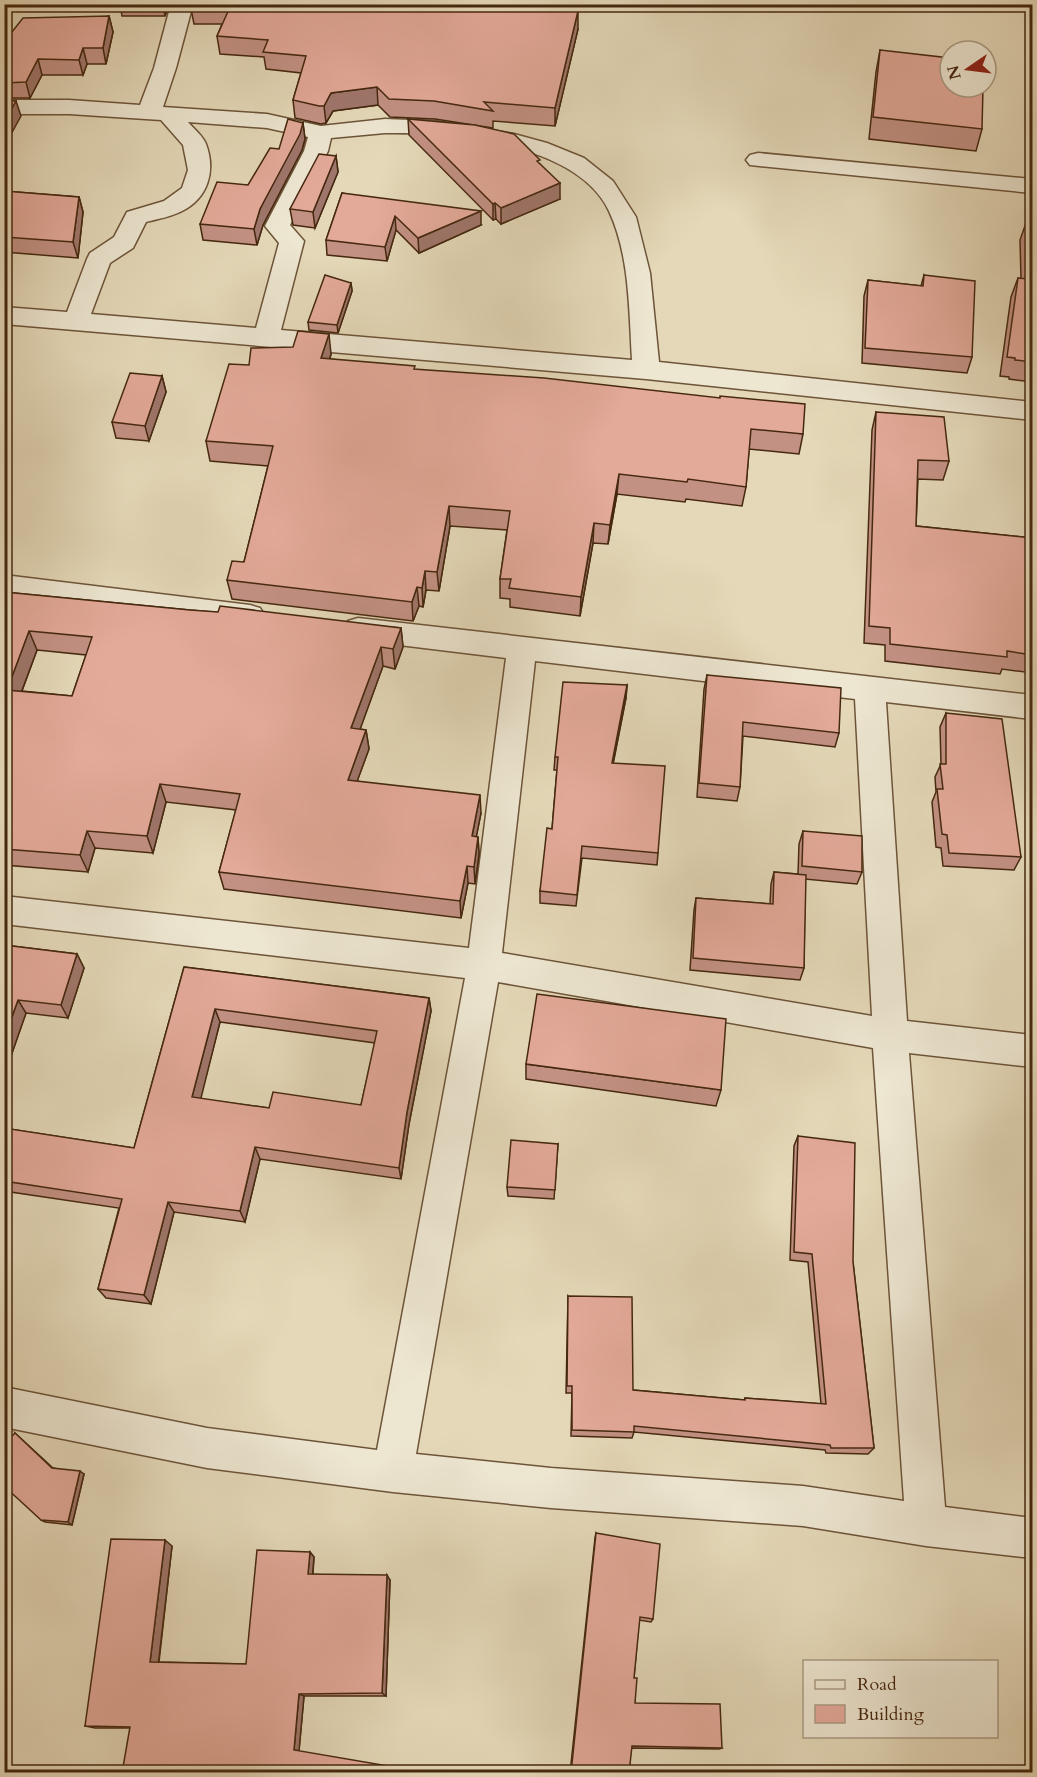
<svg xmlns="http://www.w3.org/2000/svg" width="1037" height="1777" viewBox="0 0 1037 1777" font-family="Cardo,serif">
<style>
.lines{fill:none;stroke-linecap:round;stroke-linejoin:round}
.minor-casing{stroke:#6d5439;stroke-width:3}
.minor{fill:#ede6d1;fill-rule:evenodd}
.wall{fill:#c39184;stroke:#45280f;stroke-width:1.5;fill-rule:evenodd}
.shaded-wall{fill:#9f766b;stroke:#45280f;stroke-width:1.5}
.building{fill:#e3a999;stroke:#45280f;stroke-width:1.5;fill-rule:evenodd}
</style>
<rect width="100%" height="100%" fill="#e4d8b8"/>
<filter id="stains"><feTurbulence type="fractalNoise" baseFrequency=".00333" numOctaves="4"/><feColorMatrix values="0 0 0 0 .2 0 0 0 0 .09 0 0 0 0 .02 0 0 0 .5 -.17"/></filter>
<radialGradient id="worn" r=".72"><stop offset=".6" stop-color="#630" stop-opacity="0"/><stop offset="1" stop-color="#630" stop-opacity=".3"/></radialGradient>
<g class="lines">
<g class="minor-casing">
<g id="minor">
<path d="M171,4H193L176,68L163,107L267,114L321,126L385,119L435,121L514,134L547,143L584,158L613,181L636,217L650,273L659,362L1032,402V420L646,379L4,324V307L67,312L87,259L90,253L114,237L127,212L164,201L182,188L188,170L183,145L161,120L69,114H4V100H69L140,105L154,68ZM188,122L267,128L308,137L304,151L265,226L279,243L256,328L91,314L110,263L133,248L146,222C157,219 171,217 182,211C208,198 216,171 206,144C203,136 194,129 188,122ZM385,133C450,132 577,143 609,211C630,256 629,311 632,360L281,330L304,241L290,225L328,151L331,138Z"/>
<path d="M758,153L1032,179V193L750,165L746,160L750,155Z"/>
<path d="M4,575L250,605L260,608L265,616L260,624L250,627L4,597Z"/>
<path d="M358,618L1032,695V719L886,702L907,1021L1032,1035V1067L909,1053L945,1507L1032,1518V1558L926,1546L803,1526L551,1508L393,1492L207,1468L4,1427V1387L207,1428L377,1450L465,978L4,924V896L469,948L506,658L358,640L348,637L343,629L348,621ZM535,661L855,699L872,1016L502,953ZM498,982L873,1048L904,1501L803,1486L551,1468L416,1454Z"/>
</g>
</g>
<use href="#minor" class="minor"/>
</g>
<g class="wall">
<path d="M120,4H169L165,16H122Z"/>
<path d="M190,4H508L578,29L555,126L493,121V128L435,119L390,117L378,105L333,111L326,123L321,124L295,118L293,100L301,73L266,69L264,57L220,54L217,36L222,24H194Z"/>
<path d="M109,16L113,32L106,64H87L83,75H42L30,98H4V42Z"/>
<path d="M880,50L982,129L976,151L869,139L876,72Z"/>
<path d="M408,119L540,164L560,199L501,224L496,219L493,220L409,135Z"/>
<path d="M303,123L305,139L302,150L263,225L257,245L203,240L200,224L248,185Z"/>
<path d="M336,156L338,172L315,228L293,225L290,209Z"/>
<path d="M4,191L79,197L83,212L78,258L4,252Z"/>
<path d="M342,193L481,225L419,253L396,230L387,261L327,255L326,240Z"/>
<path d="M1027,220L1032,221V382L1009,379V377L1000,376L1011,297L1018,278L1021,279L1020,240Z"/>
<path d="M924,275L972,357L967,373L862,363L864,296L868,280L921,286Z"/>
<path d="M351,283L352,291L338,333L309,330L308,322Z"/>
<path d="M331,354L330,359L415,370L803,434L799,454L749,449L746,487L742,506L686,499L685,502L617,494L608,544L593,543L580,616L510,607V599L500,598V579L507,530L450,526L439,591L426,590L423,607L419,606L413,621L232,599L227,580L244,562L268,466L210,461L206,441L249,365Z"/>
<path d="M162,376L166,392L149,441L116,438L112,422Z"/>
<path d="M876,412L949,461L943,480L918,479L916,526L1032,538V673L1002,669L1000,674L885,661V645L864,643L872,430Z"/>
<path d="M4,592L190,610L401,628L403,647L395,669L383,666L360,729L366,730L369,749L357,781L481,813L476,837H478L479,854L475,884L468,883L461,918L224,889L219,872L236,810L166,802L153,853L95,848L88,872L4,865ZM37,650L86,655L72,696L22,691Z"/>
<path d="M707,675L839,733L835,747L743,736L740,787L737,801L697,797L704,689Z"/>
<path d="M627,685L626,698L613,763L658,853L657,865L582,858L576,906L540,903V891L552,829L557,770H554L555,757Z"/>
<path d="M946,713L1021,857L1014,870L943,866L941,848L936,847L932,802L936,792L935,777L941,764L940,727Z"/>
<path d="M803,831L862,872L857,884L805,879L804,968L800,980L690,970L694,910L696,898L770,904L771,884L774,872L798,874L799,844Z"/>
<path d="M4,945L77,954L84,968L68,1018L26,1013L4,1076Z"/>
<path d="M184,967L429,998L431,1011L409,1124L401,1179L260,1159L245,1222L174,1212L151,1304L106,1298L98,1289L119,1208L4,1191V1128L134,1148ZM220,1022L375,1043L361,1105L269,1108L200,1099Z"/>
<path d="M526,1064L721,1090L716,1106L526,1079Z"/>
<path d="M798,1136L853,1262L874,1448L868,1454L826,1453L825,1450L634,1432L632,1438L571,1436L572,1393H566L568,1296L633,1390L744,1400L745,1398L821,1404L808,1262L790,1260L794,1146Z"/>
<path d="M558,1144L554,1199L508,1196L507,1187Z"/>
<path d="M15,1433L53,1468L84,1474L72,1525L45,1522L41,1520Z"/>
<path d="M596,1533L653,1619L651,1622L639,1620L634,1678L635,1703L722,1748L719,1749L631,1748L629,1773H570L595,1538Z"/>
<path d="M172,1546L159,1662L246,1664L310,1552L314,1557L313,1574L390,1580L386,1696H304L299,1750L129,1728H95L85,1726Z"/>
</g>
<g class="shaded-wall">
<path d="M163,4H169L165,16Z"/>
<path d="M578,11V29L555,126V108Z"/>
<path d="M109,16L113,32L106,64L103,48Z"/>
<path d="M83,48L87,64L83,75L79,60Z"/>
<path d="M38,59L42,75L30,98L26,82Z"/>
<path d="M377,87L378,105L333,111L326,123L324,106L331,93Z"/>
<path d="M16,101L21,116L4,147V122Z"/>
<path d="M303,123L305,139L302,150L263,225L257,245L254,229L260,209Z"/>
<path d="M336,156L338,172L315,228L313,212Z"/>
<path d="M560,183V199L501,224V208Z"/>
<path d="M79,197L83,212L78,258L73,242Z"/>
<path d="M495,203L496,219L493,220V204Z"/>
<path d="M481,211V225L419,253L418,238Z"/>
<path d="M395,216L396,230L387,261L385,247Z"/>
<path d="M351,283L352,291L338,333L337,325Z"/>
<path d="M329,334L331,354L323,379L321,358Z"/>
<path d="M162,376L166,392L149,441L145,426Z"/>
<path d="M619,474L617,494L608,544L610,525Z"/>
<path d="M449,506L450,526L439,591L437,572Z"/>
<path d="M594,523L593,543L580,616L581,597Z"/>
<path d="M425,571L426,590L423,607L422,588Z"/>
<path d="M417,587L419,606L413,621L412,602Z"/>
<path d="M401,628L403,647L395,669L393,649Z"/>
<path d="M29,631L37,650L15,709L7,690Z"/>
<path d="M381,647L383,666L354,746L351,728Z"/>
<path d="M627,685L626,698L611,775L612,763Z"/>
<path d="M366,730L369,749L351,798L348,780Z"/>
<path d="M160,784L166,802L153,853L147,836Z"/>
<path d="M480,795L481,813L473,854L472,836Z"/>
<path d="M87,831L95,848L88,872L80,855Z"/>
<path d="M478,837L479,854L475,884L474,867Z"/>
<path d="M467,866L468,883L461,918L460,901Z"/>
<path d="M77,954L84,968L68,1018L61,1005Z"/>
<path d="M429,998L431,1011L409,1124L401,1179L399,1168L407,1112Z"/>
<path d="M18,1000L26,1013L4,1076V1039Z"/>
<path d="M215,1009L220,1022L198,1110L192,1097Z"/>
<path d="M255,1147L260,1159L245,1222L240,1211Z"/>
<path d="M168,1202L174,1212L151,1304L144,1295Z"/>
<path d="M80,1471L84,1474L72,1525L68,1522Z"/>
<path d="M165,1540L172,1546L158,1666L150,1662Z"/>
<path d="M310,1552L314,1557L312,1580L308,1574Z"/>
<path d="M387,1575L390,1580L386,1696L382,1693Z"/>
<path d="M299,1694L304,1696L299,1751L294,1750Z"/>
</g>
<g class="building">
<path d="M191,4H508L578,11L555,108L484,102L493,111L434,101L389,99L377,87L331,93L324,106H319L293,100L306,56L263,52L268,40L217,36L230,7L190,6Z"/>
<path d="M109,16L103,48H83L79,60L38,59L26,82L4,83V42L23,18Z"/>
<path d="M880,50L950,58V87H983L982,129L873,117Z"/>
<path d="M4,100L16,101L4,122Z"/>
<path d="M288,119L303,123L300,134L260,209L254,229L200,224L217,182L248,185L270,148L279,149Z"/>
<path d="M408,119L475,125L514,134L540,160L537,161L560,183L501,208L495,203L493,204Z"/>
<path d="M319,154L336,156L313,212L290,209Z"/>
<path d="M4,191L79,197L73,242L4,237Z"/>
<path d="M342,193L481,211L418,238L395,216L385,247L326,240Z"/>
<path d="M1027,220L1032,221V362L1015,360V358L1007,357L1018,278L1027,279Z"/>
<path d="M325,275L351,283L337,325L308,322Z"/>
<path d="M924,275L975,281L972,357L865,348L868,280L923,286Z"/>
<path d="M298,331L329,334L321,358L415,366L414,369L544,378L720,398V396L805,404L803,434L751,429L746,487L688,479L687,482L619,474L610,525L594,523L581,597L509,588L511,579H500L510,511L449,506L437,572L425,571L422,588L417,587L412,602L227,580L232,561L244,562L273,446L206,441L229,364L249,365L251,348L293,347Z"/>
<path d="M130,373L162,376L145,426L112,422Z"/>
<path d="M876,412L944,417L949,461L918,460L916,526L1032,538V655L1007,651V657L890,644V628L869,626Z"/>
<path d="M4,592L190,610L218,612L220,606L401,628L393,649L381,647L351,728L366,730L348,780L480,795L472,836L478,837L474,867L467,866L460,901L219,872L240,794L160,784L147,836L87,831L80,855L4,849ZM29,631L92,637L72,696L7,690Z"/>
<path d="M707,675L841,688L839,733L743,722L740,787L699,783Z"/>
<path d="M563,682L627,685L612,763L665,766L658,853L582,846L577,895L540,891L547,828L552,829L558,757H555Z"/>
<path d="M946,713L1002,719L1021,857L949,853L947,835L942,834L937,789H943L940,764H946Z"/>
<path d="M803,831L862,836V872L802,866Z"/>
<path d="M774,872L806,875L804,968L693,958L696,898L773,904Z"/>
<path d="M4,945L77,954L61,1005L18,1000L4,1039Z"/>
<path d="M184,967L429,998L407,1112L399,1168L255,1147L240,1211L168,1202L144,1295L98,1289L122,1199L4,1181V1128L134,1148ZM215,1009L377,1031L361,1105L273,1092L269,1108L192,1097Z"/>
<path d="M537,994L726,1019L721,1090L526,1064Z"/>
<path d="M798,1136L855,1143L853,1262L874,1448H831L830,1445L634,1426V1432L572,1430V1386H567L568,1296L632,1297L633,1390L745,1400V1398L826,1404L812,1254L794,1252Z"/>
<path d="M511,1140L558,1144L555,1190L507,1187Z"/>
<path d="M15,1433L52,1468L80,1471L68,1522L41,1520L4,1486V1444Z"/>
<path d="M596,1533L660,1544L653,1619L640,1617L634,1678H637L635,1703L720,1704L722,1748L632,1746L629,1773H571Z"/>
<path d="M111,1539L165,1540L150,1662L246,1664L257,1550L310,1552L308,1574L387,1575L382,1693L299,1694L294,1750L429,1773H122L130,1727L85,1726Z"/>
</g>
<rect width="1037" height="1777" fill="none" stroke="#e4d8b8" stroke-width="24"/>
<rect x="6" y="6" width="1025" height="1765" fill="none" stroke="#45280f" stroke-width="3"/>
<rect x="12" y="12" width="1013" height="1753" fill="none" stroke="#45280f" stroke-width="1.5"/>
<rect x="803" y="1660" width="195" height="78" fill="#ede6d1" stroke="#aa9a83" stroke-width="1.5"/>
<rect x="815" y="1680" width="30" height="9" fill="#ede6d1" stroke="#aa9a83" stroke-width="1.5"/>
<text x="857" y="1690" font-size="18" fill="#45280f">Road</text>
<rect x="815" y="1705" width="30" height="18" fill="#e3a999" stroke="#aa9a83" stroke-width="1.5"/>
<text x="857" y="1720" font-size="18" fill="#45280f">Building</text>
<g transform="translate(968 69) rotate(256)"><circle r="28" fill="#ede6d1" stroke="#aa9a83" stroke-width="1.5"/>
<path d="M0-4.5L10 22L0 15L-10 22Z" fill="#8f2418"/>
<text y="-9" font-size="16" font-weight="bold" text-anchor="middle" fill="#45280f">N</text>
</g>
<rect width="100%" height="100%" filter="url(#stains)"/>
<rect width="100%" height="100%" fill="url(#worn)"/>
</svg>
